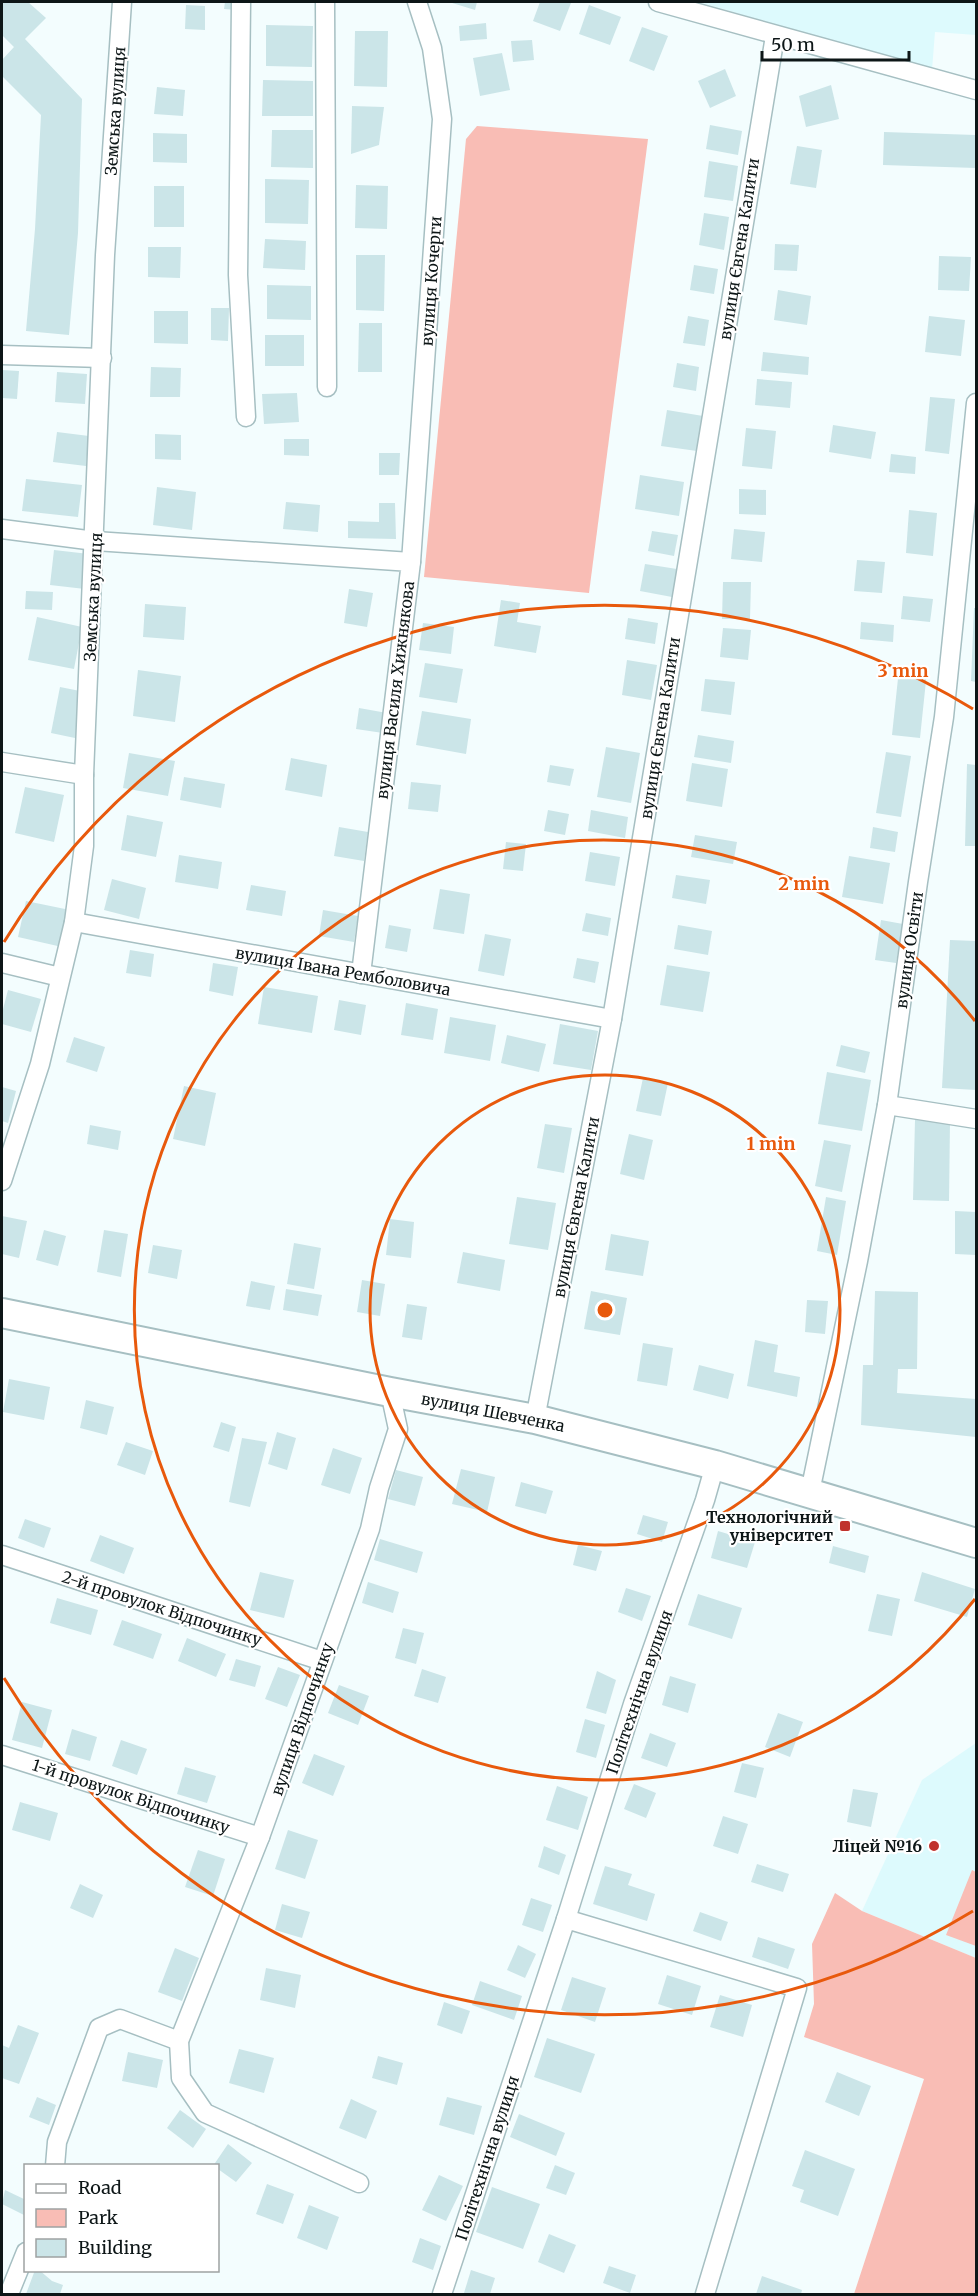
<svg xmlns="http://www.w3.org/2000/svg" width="978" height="2296" viewBox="0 0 978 2296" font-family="Merriweather,serif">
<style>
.built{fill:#ddfafd}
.green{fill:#f9bdb5}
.building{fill:#cbe5e8}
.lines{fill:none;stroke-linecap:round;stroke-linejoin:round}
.street-casing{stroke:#a6bfc2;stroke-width:21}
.primary-casing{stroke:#a6bfc2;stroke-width:32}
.street{stroke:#fff;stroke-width:18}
.primary{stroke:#fff;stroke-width:28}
.ring{fill:none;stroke:#e8590c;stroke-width:3}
.poi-dot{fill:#c0322d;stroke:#fff;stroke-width:2}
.labels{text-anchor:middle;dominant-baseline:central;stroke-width:4.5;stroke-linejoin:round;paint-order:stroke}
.street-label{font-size:16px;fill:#0d1617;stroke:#fff}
.poi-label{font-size:16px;font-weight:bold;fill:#0d1617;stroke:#fff;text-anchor:end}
.centre{fill:#e8590c;stroke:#fff;stroke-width:3}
.ring-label{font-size:18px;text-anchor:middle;font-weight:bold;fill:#e8590c;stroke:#fff;stroke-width:4.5;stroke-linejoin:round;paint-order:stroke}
</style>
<rect width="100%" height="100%" fill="#f3fdfe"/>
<g class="built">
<path d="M699,2H976V35L935,32L932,70Z"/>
<path d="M976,1743V1958L862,1911L922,1780Z"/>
</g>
<g class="green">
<path d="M477,126L648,139L589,593L424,577L466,139Z"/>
<path d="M972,1870L976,1872V1946L946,1935Z"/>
<path d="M835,1893L862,1911L976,1958V2294H854L924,2079L804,2037L814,2004L812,1944Z"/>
</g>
<g class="building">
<path d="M2,2H28L46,18L25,39L82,99L78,233L69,335L26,331L35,229L41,115L2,76V60L14,47L2,35Z"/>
<path d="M225,2H237V10L224,9Z"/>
<path d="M449,2H477L475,10Z"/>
<path d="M540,2L571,3L560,31L533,21Z"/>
<path d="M186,5L205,6V30L185,29Z"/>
<path d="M589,5L621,17L610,45L579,34Z"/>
<path d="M486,23L487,39L460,41L459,26Z"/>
<path d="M266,25L313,26L312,67L266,66Z"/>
<path d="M642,27L668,36L654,71L629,61Z"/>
<path d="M355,31H388L387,87L354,86Z"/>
<path d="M532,40L534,60L513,62L511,41Z"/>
<path d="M502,53L510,90L480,96L473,58Z"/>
<path d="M725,69L736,96L710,108L698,81Z"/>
<path d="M263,80L313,81V116H262Z"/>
<path d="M831,85L839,119L806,127L799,96Z"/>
<path d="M157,87L185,90L183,116L154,114Z"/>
<path d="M352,106L384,107L379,145L351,154Z"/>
<path d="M710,125L742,131L738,155L706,149Z"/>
<path d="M272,130H313V168L271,167Z"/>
<path d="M884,132L976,135V168L883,165Z"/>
<path d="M153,133L187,134V163L153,162Z"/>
<path d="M797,146L822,150L816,188L790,184Z"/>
<path d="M709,161L738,166L733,201L704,197Z"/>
<path d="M265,179L309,180L308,224L265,223Z"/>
<path d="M356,185L388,186L387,229L355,228Z"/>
<rect x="154" y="186" width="30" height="41"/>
<path d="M704,213L729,217L724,250L699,245Z"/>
<path d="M265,239L306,241L305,270L263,268Z"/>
<path d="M775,244L799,245L797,271L774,270Z"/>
<path d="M148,247H181L180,278L148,277Z"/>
<path d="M356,255H385L384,311L356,310Z"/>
<path d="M939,256L971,257L969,291L938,290Z"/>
<path d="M694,265L718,269L714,294L690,290Z"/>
<path d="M267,285L311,286V320L267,319Z"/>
<path d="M778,290L811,296L807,325L774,320Z"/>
<path d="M211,308H229L228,341L211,340Z"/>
<path d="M154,311H188V344L154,343Z"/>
<path d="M688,316L709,320L705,346L683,343Z"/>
<path d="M929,316L965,320L961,356L925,352Z"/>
<path d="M359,323H382V372H358Z"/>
<rect x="265" y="335" width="39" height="31"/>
<path d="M763,352L809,357L808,375L761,371Z"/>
<path d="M677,363L699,367L696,391L673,387Z"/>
<path d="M151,367L181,368L180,397H150Z"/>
<path d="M2,370L19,371L17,399L2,398Z"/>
<path d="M57,372L87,374L85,404L55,402Z"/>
<path d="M757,379L792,382L790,408L755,405Z"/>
<path d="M297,393L299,422L264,424L262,394Z"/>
<path d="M930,397L955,399L949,454L925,451Z"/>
<path d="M667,410L703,416L697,451L661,446Z"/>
<path d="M833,425L876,432L871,459L829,452Z"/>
<path d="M746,428L776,431L772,469L742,466Z"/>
<path d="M57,432L89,436L86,466L53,462Z"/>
<path d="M155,434L181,435V460L155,459Z"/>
<path d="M284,439H309V456L284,455Z"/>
<path d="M379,453H400L399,475H379Z"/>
<path d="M891,454L916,457L915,474L889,472Z"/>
<path d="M640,475L684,482L679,516L635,509Z"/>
<path d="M26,479L82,485L78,517L22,511Z"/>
<path d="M157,487L196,492L192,530L153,525Z"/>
<path d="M739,489L766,490V515L739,514Z"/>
<path d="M286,502L320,505L318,532L283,529Z"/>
<path d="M379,503H395L396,539L348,538V521L379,522Z"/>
<path d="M909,510L937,513L933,556L906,553Z"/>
<path d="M734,529L765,532L762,562L731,559Z"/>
<path d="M652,531L678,535L674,556L648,551Z"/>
<path d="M54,550L89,554L85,589L50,585Z"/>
<path d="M857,560L885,562L882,593L854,591Z"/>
<path d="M645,564L677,569L672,597L640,591Z"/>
<path d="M723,582H751L750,619H722Z"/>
<path d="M349,589L373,593L367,627L344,623Z"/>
<path d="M26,591L53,592L52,610L25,609Z"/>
<path d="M903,596L933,599L930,622L901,619Z"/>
<path d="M501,600L520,603L517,622L541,626L536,653L494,646Z"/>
<path d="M145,604L186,607L184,640L143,637Z"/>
<path d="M974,608H976V682L971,681Z"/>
<path d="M37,617L82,627L74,669L28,660Z"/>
<path d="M628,618L658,623L655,644L625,639Z"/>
<path d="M861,622L894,625L893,642L860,639Z"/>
<path d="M423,623L454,627L451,654L419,650Z"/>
<path d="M723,628L751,630L748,660L720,657Z"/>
<path d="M627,660L657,665L651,700L622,695Z"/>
<path d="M425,663L463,669L457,703L419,697Z"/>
<path d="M899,669L927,671L920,738L892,735Z"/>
<path d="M138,670L181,676L175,722L133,716Z"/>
<path d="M705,679L735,682L731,715L701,711Z"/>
<path d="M60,687L85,692L75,738L51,733Z"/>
<path d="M359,708L387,713L383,733L356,729Z"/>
<path d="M422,711L471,719L466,754L416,745Z"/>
<path d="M698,735L734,741L731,763L694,757Z"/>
<path d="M606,747L640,753L631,803L597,797Z"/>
<path d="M886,752L911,756L901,817L876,813Z"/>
<path d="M129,753L175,761L168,796L123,788Z"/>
<path d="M291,758L327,765L322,797L285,790Z"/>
<path d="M692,763L728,769L722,807L686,801Z"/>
<path d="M967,764L976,765V846H965Z"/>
<path d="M550,765L574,769L570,786L547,782Z"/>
<path d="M184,777L225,784L221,808L180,800Z"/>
<path d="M411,782L441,785L438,812L408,809Z"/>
<path d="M25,787L64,795L54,842L15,833Z"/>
<path d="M548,810L569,814L565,835L544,831Z"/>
<path d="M591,810L628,817L625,838L588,831Z"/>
<path d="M127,815L163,822L156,857L121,850Z"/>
<path d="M339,827L368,832L364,861L334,856Z"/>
<path d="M873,827L898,832L895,852L870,848Z"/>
<path d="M695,835L737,842L733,864L691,857Z"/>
<path d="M506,842L526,844L523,871L503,869Z"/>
<path d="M590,852L620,857L615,886L585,881Z"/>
<path d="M179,855L222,862L218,889L175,882Z"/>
<path d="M849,856L890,863L883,904L842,897Z"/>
<path d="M676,875L710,880L706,904L672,898Z"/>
<path d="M112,879L146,888L139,919L104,910Z"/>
<path d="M251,885L286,891L282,916L246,910Z"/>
<path d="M440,889L470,894L464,934L433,929Z"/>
<path d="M26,901L70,910L62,947L18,937Z"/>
<path d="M323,910L358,916L354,942L319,936Z"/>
<path d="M586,913L611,918L608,936L582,931Z"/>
<path d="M881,920L903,924L896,963L875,960Z"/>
<path d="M389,925L411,929L407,952L385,948Z"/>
<path d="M678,925L712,931L708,955L674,949Z"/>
<path d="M485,934L511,939L504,976L478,971Z"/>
<path d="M950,940L976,941V1090L942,1088Z"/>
<path d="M130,950L154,954L151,977L126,973Z"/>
<path d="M577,958L599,962L595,983L573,978Z"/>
<path d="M213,963L238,967L233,996L209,991Z"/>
<path d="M667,965L710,972L703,1012L660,1005Z"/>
<path d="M264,987L318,996L312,1033L258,1024Z"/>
<path d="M8,990L41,999L31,1032L2,1024V1013Z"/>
<path d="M339,1000L366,1005L361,1035L334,1030Z"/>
<path d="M406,1003L438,1009L433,1040L401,1035Z"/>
<path d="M450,1017L496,1025L490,1061L444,1053Z"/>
<path d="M560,1024L598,1031L591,1070L553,1064Z"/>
<path d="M507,1035L546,1044L539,1072L501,1063Z"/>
<path d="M74,1037L105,1047L97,1072L66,1062Z"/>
<path d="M841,1045L870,1052L865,1073L836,1066Z"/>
<path d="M827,1072L871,1080L862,1131L818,1124Z"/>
<path d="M643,1078L668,1083L661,1116L636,1111Z"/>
<path d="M184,1086L216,1093L205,1146L173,1139Z"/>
<path d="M2,1087L16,1091L8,1123L2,1121Z"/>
<path d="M915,1120L950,1121L949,1201L913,1200Z"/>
<path d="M545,1124L572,1128L564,1173L537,1168Z"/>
<path d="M90,1125L121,1131L118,1150L87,1144Z"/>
<path d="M629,1134L653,1140L644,1180L620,1174Z"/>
<path d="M824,1140L851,1145L842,1192L815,1186Z"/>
<path d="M517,1197L556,1203L548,1250L509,1244Z"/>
<path d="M826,1197L846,1201L837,1255L817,1251Z"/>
<path d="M955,1211L976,1212V1255L955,1254Z"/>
<path d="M2,1216L27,1221L19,1258L2,1254Z"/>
<path d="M390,1219L414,1222L411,1258L386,1255Z"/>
<path d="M44,1230L66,1236L58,1266L36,1260Z"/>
<path d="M104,1230L128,1234L121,1277L97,1272Z"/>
<path d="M611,1234L649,1241L643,1276L605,1270Z"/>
<path d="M294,1243L321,1248L314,1289L287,1284Z"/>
<path d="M153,1245L182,1250L177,1279L148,1273Z"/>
<path d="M463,1252L505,1260L500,1291L457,1283Z"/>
<path d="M362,1280L385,1284L380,1316L357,1312Z"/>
<path d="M251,1281L275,1286L270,1310L246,1306Z"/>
<path d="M286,1289L322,1295L318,1316L283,1310Z"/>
<path d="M591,1291L627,1298L620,1335L584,1329Z"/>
<path d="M875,1291L918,1292L917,1369H898L897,1393L976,1399V1437L861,1425L863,1365H873Z"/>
<path d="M807,1300L828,1301L825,1334L805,1332Z"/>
<path d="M407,1304L427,1307L422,1340L402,1337Z"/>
<path d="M755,1340L778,1345L774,1372L800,1377L797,1397L747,1386Z"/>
<path d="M643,1343L673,1348L667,1386L637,1381Z"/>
<path d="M699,1365L734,1374L728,1399L693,1390Z"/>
<path d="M9,1379L50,1387L44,1420L3,1412Z"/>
<path d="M86,1400L114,1407L107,1435L80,1428Z"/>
<path d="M221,1422L236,1427L229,1452L213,1447Z"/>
<path d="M277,1432L296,1438L287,1470L268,1464Z"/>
<path d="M242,1438L267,1442L250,1507L229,1502Z"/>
<path d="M126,1442L153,1451L145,1475L117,1465Z"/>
<path d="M333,1448L362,1458L350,1494L321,1485Z"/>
<path d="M461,1469L495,1477L487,1512L452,1504Z"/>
<path d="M396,1470L423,1477L415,1506L388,1499Z"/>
<path d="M521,1482L553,1491L546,1514L515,1506Z"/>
<path d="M643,1515L668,1522L662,1542L637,1534Z"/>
<path d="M25,1519L51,1528L44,1548L18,1538Z"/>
<path d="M718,1531L755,1542L747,1568L711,1558Z"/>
<path d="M100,1535L134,1548L124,1574L90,1561Z"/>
<path d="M380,1539L423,1552L417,1573L374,1560Z"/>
<path d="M578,1545L602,1551L596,1571L573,1565Z"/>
<path d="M833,1546L869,1556L865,1573L829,1563Z"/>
<path d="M260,1572L294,1580L284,1618L250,1610Z"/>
<path d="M922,1572L975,1589L967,1617L914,1601Z"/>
<path d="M368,1582L399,1592L393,1613L362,1603Z"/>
<path d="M626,1588L651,1596L642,1621L618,1612Z"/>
<path d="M698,1594L742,1608L732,1639L688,1625Z"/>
<path d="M877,1594L900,1599L892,1636L868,1631Z"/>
<path d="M57,1598L98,1610L91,1635L50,1623Z"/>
<path d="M122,1620L162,1634L153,1659L113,1645Z"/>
<path d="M403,1628L424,1633L416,1664L395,1658Z"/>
<path d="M187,1638L226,1654L216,1677L178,1661Z"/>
<path d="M236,1659L261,1666L255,1687L229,1680Z"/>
<path d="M278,1667L300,1675L287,1707L265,1699Z"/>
<path d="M422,1669L446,1677L438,1703L414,1696Z"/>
<path d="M597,1671L616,1680L606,1714L586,1708Z"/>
<path d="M670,1676L696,1684L688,1713L662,1705Z"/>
<path d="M339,1685L369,1696L358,1725L328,1713Z"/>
<path d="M22,1702L52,1710L42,1748L12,1740Z"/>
<path d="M778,1713L803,1722L790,1757L765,1747Z"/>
<path d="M585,1719L605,1725L596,1758L576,1752Z"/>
<path d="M72,1729L97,1737L90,1761L65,1754Z"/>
<path d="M650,1733L676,1743L667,1767L641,1758Z"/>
<path d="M121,1740L147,1749L137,1775L112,1766Z"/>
<path d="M314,1754L345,1766L333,1796L302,1783Z"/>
<path d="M742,1763L764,1768L756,1798L734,1792Z"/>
<path d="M185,1767L216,1776L207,1803L177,1794Z"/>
<path d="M634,1784L656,1793L646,1818L624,1809Z"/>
<path d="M557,1786L588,1797L578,1830L546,1820Z"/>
<path d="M853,1789L878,1793L871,1827L847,1822Z"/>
<path d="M20,1802L58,1813L50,1841L12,1830Z"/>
<path d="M723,1816L748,1824L738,1854L713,1846Z"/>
<path d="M288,1830L318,1840L305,1879L275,1869Z"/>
<path d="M544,1846L566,1855L559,1875L538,1867Z"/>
<path d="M198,1850L225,1859L213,1896L185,1887Z"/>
<path d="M757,1864L789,1874L783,1892L751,1882Z"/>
<path d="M605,1866L632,1874L628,1885L655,1894L647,1921L593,1904Z"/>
<path d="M80,1884L103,1895L93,1918L70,1908Z"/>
<path d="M531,1898L552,1905L543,1932L522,1925Z"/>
<path d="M282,1904L310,1912L302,1938L275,1930Z"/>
<path d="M700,1912L728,1922L721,1941L693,1931Z"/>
<path d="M758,1937L795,1949L788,1969L752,1957Z"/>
<path d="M518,1945L536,1954L525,1978L507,1970Z"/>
<path d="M175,1948L199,1958L182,2001L158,1992Z"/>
<path d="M266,1968L301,1975L295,2008L260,2000Z"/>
<path d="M667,1975L701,1986L692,2015L658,2004Z"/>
<path d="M572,1977L606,1988L595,2022L561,2010Z"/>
<path d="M480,1981L522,1996L514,2020L472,2005Z"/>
<path d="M720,1995L752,2005L743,2037L710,2027Z"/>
<path d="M444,2002L470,2011L462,2034L437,2025Z"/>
<path d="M18,2025L39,2033L19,2084L2,2078V2045L9,2048Z"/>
<path d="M547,2038L595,2054L581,2093L534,2077Z"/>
<path d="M239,2049L274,2058L264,2093L229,2083Z"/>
<path d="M128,2052L163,2060L157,2088L122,2081Z"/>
<path d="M378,2056L403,2063L397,2085L372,2078Z"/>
<path d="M837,2072L871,2086L859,2116L825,2102Z"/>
<path d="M37,2097L56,2105L49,2125L29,2117Z"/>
<path d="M447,2097L482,2106L474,2135L439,2125Z"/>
<path d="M351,2099L377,2111L366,2139L339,2128Z"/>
<path d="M180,2110L206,2129L193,2148L167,2128Z"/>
<path d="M519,2114L565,2133L556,2156L510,2137Z"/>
<path d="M228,2144L252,2163L236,2182L218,2169V2166H213Z"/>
<path d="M805,2150L855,2169L838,2216L800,2202L804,2190L792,2186Z"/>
<path d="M555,2165L575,2173L566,2195L546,2188Z"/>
<path d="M439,2175L463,2186L446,2221L422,2210Z"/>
<path d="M267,2184L294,2194L283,2224L256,2214Z"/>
<path d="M492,2187L540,2204L523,2249L476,2232Z"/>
<path d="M5,2190L26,2200V2216L2,2204Z"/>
<path d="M309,2205L339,2217L327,2250L297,2238Z"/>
<path d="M549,2234L576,2245L564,2273L538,2262Z"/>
<path d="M420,2238L441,2246L433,2270L412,2262Z"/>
<path d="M609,2266L636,2275L630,2293L603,2283Z"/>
<path d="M35,2270H39L52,2281L63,2285L60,2294H26Z"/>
<path d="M471,2270L495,2278L490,2294L464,2293Z"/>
<path d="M762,2276L802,2290L801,2294H756Z"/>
</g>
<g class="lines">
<g class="street-casing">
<g id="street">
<path d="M241,2L238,275L246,417"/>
<path d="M325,2L327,387"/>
<path d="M658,2L976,90"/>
<path d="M2,355L102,358"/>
<path d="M2,529L95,541L411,562L361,974"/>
<path d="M411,562L442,119L432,48L417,2"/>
<path d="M2,762L84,775"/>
<path d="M74,922L612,1019"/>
<path d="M2,963L60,977"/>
<path d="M887,1105L976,1119"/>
<path d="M2,1181L40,1064L74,922L84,846V775L105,255L122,2"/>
<path d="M535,1419L612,1019L775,36"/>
<path d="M810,1492L858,1261L887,1105L918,882L944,717L976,403"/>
<path d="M2,1555L322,1661"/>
<path d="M2,1755L260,1837"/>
<path d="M566,1919L633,1704L705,1500L715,1465"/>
<path d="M55,2166L57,2142L99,2028L120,2019L179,2041"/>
<path d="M359,2183L205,2113L181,2078L179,2041L260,1837L370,1529L379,1488L398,1429L390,1392"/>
<path d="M9,2294L26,2252"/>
<path d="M442,2294L566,1919L797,1988L705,2294"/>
</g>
</g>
<g class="primary-casing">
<path id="primary" d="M2,1313L390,1392L535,1419L715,1465L976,1543"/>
</g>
<use href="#street" class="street"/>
<use href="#primary" class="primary"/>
</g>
<g class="ring">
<circle cx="605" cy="1310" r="235"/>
<path d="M975 1599A470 470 0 1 1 975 1021"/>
<path d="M973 1911A705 705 0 0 1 4 1678M4 942A705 705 0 0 1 973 709"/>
</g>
<g class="poi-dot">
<rect x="839" y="1520" width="12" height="12" rx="3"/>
<circle cx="934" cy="1846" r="6"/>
</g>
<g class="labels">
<g class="street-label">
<text transform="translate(115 111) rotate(-86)">Земська вулиця</text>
<text transform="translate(739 249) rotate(-81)">вулиця Євгена Калити</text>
<text transform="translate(431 281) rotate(-86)">вулиця Кочерги</text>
<text transform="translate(93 597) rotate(-87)">Земська вулиця</text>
<text transform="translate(395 690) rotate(-83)">вулиця Василя Хижнякова</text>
<text transform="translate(660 728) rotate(-81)">вулиця Євгена Калити</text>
<text transform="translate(909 950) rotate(-82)">вулиця Освіти</text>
<text transform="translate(343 971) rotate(10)">вулиця Івана Ремболовича</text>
<text transform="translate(576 1207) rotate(-79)">вулиця Євгена Калити</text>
<text transform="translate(493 1412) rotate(11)">вулиця Шевченка</text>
<text transform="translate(162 1608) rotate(18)">2-й провулок Відпочинку</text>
<text transform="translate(639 1692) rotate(-71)">Політехнічна вулиця</text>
<text transform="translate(302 1719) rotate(-71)">вулиця Відпочинку</text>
<text transform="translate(131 1796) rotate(18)">1-й провулок Відпочинку</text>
<text transform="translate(487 2158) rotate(-72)">Політехнічна вулиця</text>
</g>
<g class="poi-label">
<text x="833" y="1517">Технологічний<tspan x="833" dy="18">університет</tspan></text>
<text x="922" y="1846">Ліцей №16</text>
</g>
</g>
<circle cx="605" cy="1310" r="9" class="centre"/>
<g class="ring-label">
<text x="903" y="677">3 min</text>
<text x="804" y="890">2 min</text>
<text x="771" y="1150">1 min</text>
</g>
<rect width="978" height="2296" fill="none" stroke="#0d1617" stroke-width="6"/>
<rect x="24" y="2164" width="195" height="108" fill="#ffffff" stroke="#9ea2a2" stroke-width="1.5"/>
<rect x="36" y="2184" width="30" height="9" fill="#ffffff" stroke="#9ea2a2" stroke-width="1.5"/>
<text x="78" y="2194" font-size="18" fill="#0d1617">Road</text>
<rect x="36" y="2209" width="30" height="18" fill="#f9bdb5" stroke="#9ea2a2" stroke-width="1.5"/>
<text x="78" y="2224" font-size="18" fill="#0d1617">Park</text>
<rect x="36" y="2239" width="30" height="18" fill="#cbe5e8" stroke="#9ea2a2" stroke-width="1.5"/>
<text x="78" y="2254" font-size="18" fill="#0d1617">Building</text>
<path d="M762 51v9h147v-9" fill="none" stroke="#0d1617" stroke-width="3"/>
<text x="771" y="51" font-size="18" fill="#0d1617" stroke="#ffffff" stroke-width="4.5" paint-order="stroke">50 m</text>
</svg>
